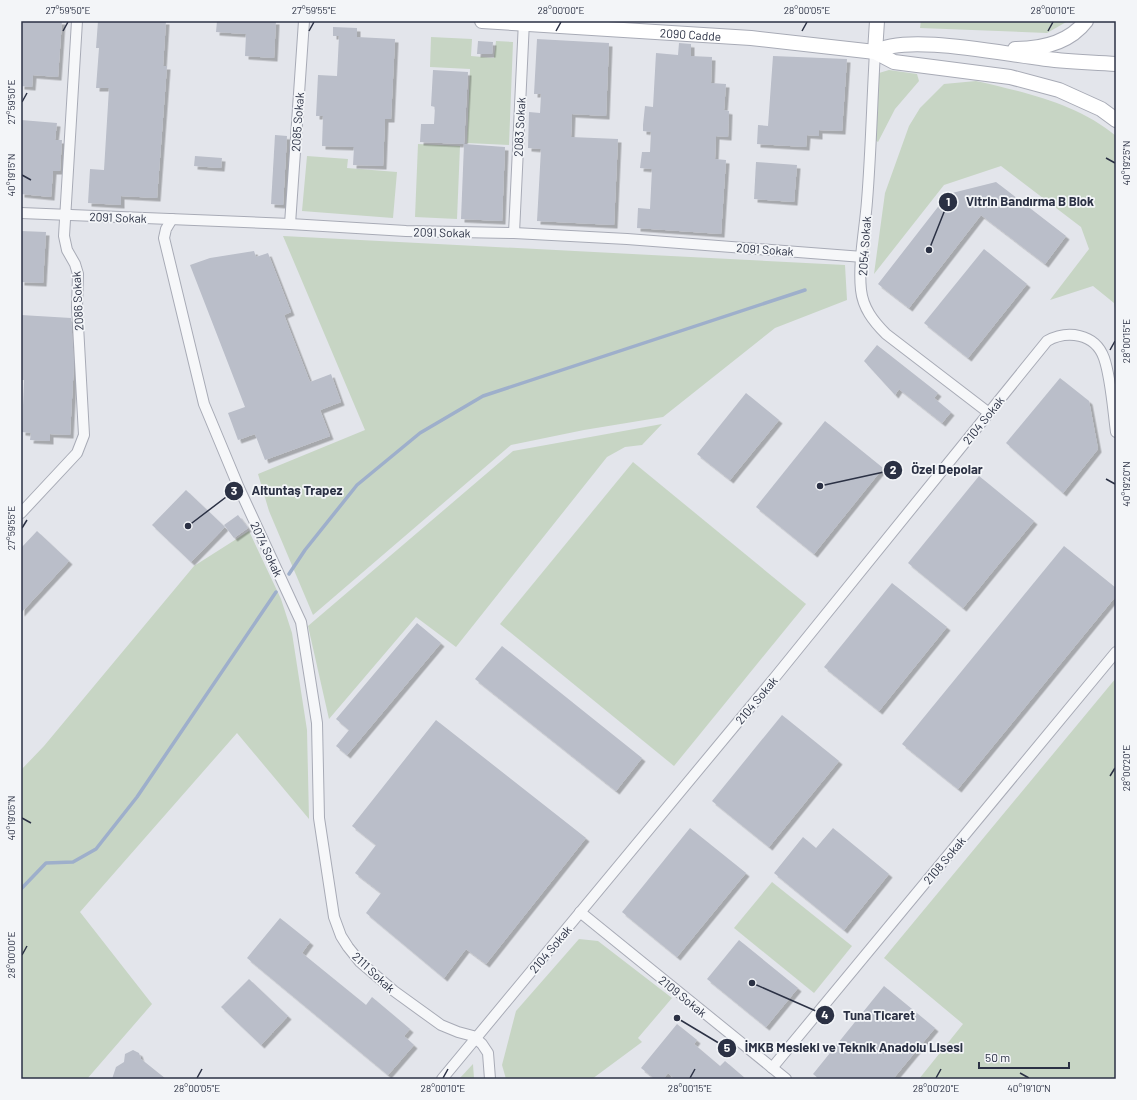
<svg xmlns="http://www.w3.org/2000/svg" width="1137" height="1100" viewBox="0 0 1137 1100" font-family="Barlow,sans-serif">
<style>
.green{fill:#c7d5c4}
.lines{fill:none;stroke-linecap:round;stroke-linejoin:round}
.stream{stroke:#9eafcb;stroke-width:3.5}
.building{fill:#babec9;filter:url(#shadow)}
.street-casing{stroke:#a8abb6;stroke-width:12}
.secondary-casing{stroke:#a8abb6;stroke-width:16}
.street{stroke:#f6f7f9;stroke-width:10}
.secondary{stroke:#fff;stroke-width:14}
.ticks{fill:none;stroke:#2b3144;stroke-width:1.5}
.labels{text-anchor:middle;dominant-baseline:central;stroke-width:3.5;stroke-linejoin:round;paint-order:stroke}
.street-label{font-size:12px;fill:#2b3144;stroke:#f3f5f8}
.leader{fill:none;stroke:#2b3144;stroke-width:1.5}
.callout-dot{fill:#2b3144;stroke:#f3f5f8;stroke-width:1.5}
.mark-label{font-size:12px;text-anchor:middle;font-weight:bold;fill:#fff}
.callout-label{font-size:13px;text-anchor:middle;font-weight:bold;fill:#2b3144;stroke:#f3f5f8;stroke-width:3.5;stroke-linejoin:round;paint-order:stroke}
.neatline{fill:none;stroke:#2b3144;stroke-width:1.5}
.ticks-label{font-size:10px;text-anchor:middle;fill:#2b3144}
</style>
<defs>
<filter id="shadow"><feDropShadow dx="3.5" dy="3.5" stdDeviation="0" flood-color="#0004"/></filter>
</defs>
<rect width="100%" height="100%" fill="#e3e5eb"/>
<g class="green">
<path d="M921,21H1068L1047,33L920,28Z"/>
<path d="M431,37L472,39L471,56L494,58L496,41L513,42L509,145L467,143L470,69L430,67Z"/>
<path d="M889,70L917,74L919,81L895,109L878,142L875,140L877,79L879,73Z"/>
<path d="M976,81C1024,92 1078,104 1116,136V314L1114,303L1093,286L1050,300L1089,249L1081,227L1001,166L944,185L874,274L885,193L909,126L920,108L944,84Z"/>
<path d="M418,144L460,146L457,219L415,217Z"/>
<path d="M307,156L348,159L347,168L397,172L393,218L302,211Z"/>
<path d="M283,236L845,265L847,300L775,328L663,417L584,430L511,445L313,615L269,511L258,474L365,430Z"/>
<path d="M662,424L642,445L625,447L607,457L456,647L416,617L329,719L308,626L513,451Z"/>
<path d="M633,462L806,604L674,766L500,624Z"/>
<path d="M249,531L281,599L292,633L307,730L309,819L237,733L80,912L152,1004L87,1079H21V770L44,746L194,566Z"/>
<path d="M1116,678V1079H919L963,1024L884,958Z"/>
<path d="M772,882L852,946L814,993L734,928Z"/>
<path d="M579,939L598,941L672,998L638,1038L642,1042L592,1079H506L502,1065L516,1011Z"/>
<path d="M473,1064L474,1079H459Z"/>
</g>
<g class="lines">
<g class="stream">
<path d="M289,574L305,550L357,485L420,433L483,396L805,290"/>
<path d="M21,889L46,863L73,862L96,849L137,797L276,592"/>
</g>
</g>
<g class="building">
<path d="M21,21H62L58,77L33,75L32,87L21,86Z"/>
<path d="M98,21H166L163,66H167L157,198L121,196V205L88,203L90,169L104,170L109,88H96L99,48H96Z"/>
<path d="M217,21H276L274,58L245,56L246,34L216,32Z"/>
<path d="M333,27L357,28V37L395,39L391,119H385L383,166L353,165L354,147L322,146L323,116H316L318,75L337,76L339,36H333Z"/>
<path d="M537,39L609,43L606,116L572,114L571,137L618,139L614,225L537,221L541,149L528,148L529,112L540,113L541,94H534Z"/>
<path d="M478,41L493,42L492,54H477Z"/>
<path d="M679,43L691,44V56L712,57L711,83L726,84L724,110L729,111L728,137L716,136L715,159L726,160L721,234L637,228L638,208L650,209L652,169L640,168L642,152H650L651,132L643,131V125L645,106L653,107L656,53L678,55Z"/>
<path d="M773,56L847,59L842,131L819,130V136L807,135L806,147L757,144L758,125L768,126Z"/>
<path d="M433,70L468,72L464,144L420,142L421,124H434L435,107L431,106Z"/>
<path d="M21,120L57,123L55,140H62L60,171H53L51,197L21,194Z"/>
<path d="M275,135L287,136L283,205L271,204Z"/>
<path d="M464,144L505,147L502,221L461,219Z"/>
<path d="M195,156L222,158L221,168L194,166Z"/>
<path d="M756,162L797,165L794,202L754,199Z"/>
<path d="M996,182L1066,236L1045,264L981,215L909,308L878,284L948,194Z"/>
<path d="M21,231L46,232L43,283L21,282Z"/>
<path d="M984,249L1027,284L968,358L924,323Z"/>
<path d="M254,251L256,257L268,253L291,312L284,315L310,382L331,374L341,402L320,410L330,436L265,460L255,434L238,440L228,413L245,407L190,265L210,258Z"/>
<path d="M21,315L71,318L74,363L70,435L50,434V441L30,440L31,433L22,432L24,380H21Z"/>
<path d="M877,345L938,393L934,398L951,412L942,423L899,389L895,395L864,361Z"/>
<path d="M1060,378L1089,401L1098,449L1063,493L1006,443Z"/>
<path d="M746,393L779,420L730,480L697,454Z"/>
<path d="M825,421L883,468L814,554L756,507Z"/>
<path d="M979,476L1034,521L963,608L908,563Z"/>
<path d="M186,490L225,527L191,562L152,525Z"/>
<path d="M238,515L248,528L234,538L224,525Z"/>
<path d="M37,531L69,561L21,613V548Z"/>
<path d="M1064,546L1116,588V596L958,789L902,744Z"/>
<path d="M892,583L947,627L879,711L824,667Z"/>
<path d="M417,623L441,643L347,755L336,746L349,730L336,719Z"/>
<path d="M502,646L642,758L616,791L475,679Z"/>
<path d="M782,715L839,761L769,847L712,801Z"/>
<path d="M436,720L586,838L486,964L466,949L444,978L366,913L381,893L355,873L376,845L352,826Z"/>
<path d="M690,828L746,873L677,957L622,912Z"/>
<path d="M833,828L889,874L844,930L774,873L803,837L816,848Z"/>
<path d="M280,918L310,942L302,953L366,1005L372,997L410,1029L404,1036L414,1045L388,1075L247,958Z"/>
<path d="M739,940L798,988L766,1027L707,979Z"/>
<path d="M249,979L288,1016L261,1045L221,1007Z"/>
<path d="M884,986L935,1028L893,1079H819L813,1074Z"/>
<path d="M677,1024L697,1040L694,1044L720,1066L725,1061L746,1079H675L668,1073L663,1079H655L641,1068Z"/>
<path d="M133,1050L139,1053L141,1059L166,1079H112L116,1067L124,1062L125,1054Z"/>
</g>
<g class="lines">
<g class="street-casing">
<g id="street">
<path d="M875,52C872,102 871,152 867,201C865,229 858,262 861,290C863,308 873,321 886,334L989,413"/>
<path d="M21,213L290,224L406,231L514,233L627,239L863,257"/>
<path d="M172,219L166,229L164,238L204,404L239,488L301,622L317,723L319,818L334,917L341,936L348,947L360,962L394,991L441,1025L458,1032L473,1036L482,1044L488,1053L490,1079"/>
<path d="M290,224L304,21"/>
<path d="M514,233L524,21"/>
<path d="M21,513L77,453L84,435L77,307L78,274L75,264L67,250L64,236L77,21"/>
<path d="M580,912L786,1079"/>
<path d="M772,1068L1116,652"/>
<path d="M442,1079L776,676L1047,341C1067,330 1095,333 1104,358C1111,378 1113,410 1116,432"/>
</g>
</g>
<g class="secondary-casing">
<g id="secondary">
<path id="s1" d="M482,21L751,38L875,52L894,62L1010,77L1059,90L1101,109L1116,120"/>
<path d="M1015,49C1042,49 1069,43 1086,21"/>
<path d="M875,52C905,33 1003,54 1040,58C1065,62 1091,62 1116,64"/>
<path d="M875,52L877,21"/>
</g>
</g>
<use href="#street" class="street"/>
<use href="#secondary" class="secondary"/>
</g>
<path class="ticks" d="M63,31L68,22M309,31L314,22M556,31L561,22M802,31L807,22M1048,31L1053,22M22,102L27,93M1106,158L1115,163M22,175L31,180M1110,350L1115,341M1106,479L1115,484M22,528L27,520M1110,776L1115,768M22,818L31,823M22,955L27,946M1020,1073L1029,1078M197,1078L202,1069M443,1078L448,1069M690,1078L695,1069M936,1078L941,1069"/>
<g class="labels">
<g class="street-label">
<text stroke="none"><textPath href="#s1" startOffset="209">2090 Cadde</textPath></text>
<text transform="translate(297 122) rotate(-86)">2085 Sokak</text>
<text transform="translate(519 127) rotate(-87)">2083 Sokak</text>
<text transform="translate(118 217) rotate(2)">2091 Sokak</text>
<text transform="translate(442 232) rotate(1)">2091 Sokak</text>
<text transform="translate(864 246) rotate(-86)">2054 Sokak</text>
<text transform="translate(765 249) rotate(4)">2091 Sokak</text>
<text transform="translate(77 301) rotate(-93)">2086 Sokak</text>
<text transform="translate(983 420) rotate(-51)">2104 Sokak</text>
<text transform="translate(267 549) rotate(65)">2074 Sokak</text>
<text transform="translate(756 700) rotate(-50)">2104 Sokak</text>
<text transform="translate(944 860) rotate(-50)">2108 Sokak</text>
<text transform="translate(550 949) rotate(-50)">2104 Sokak</text>
<text transform="translate(374 972) rotate(43)">2111 Sokak</text>
<text transform="translate(683 996) rotate(39)">2109 Sokak</text>
</g>
</g>
<path class="leader" d="M929 250L948 202M820 486L893 470M188 526L234 491M752 983L825 1015M677 1018L727 1048"/>
<g class="callout-dot">
<circle cx="929" cy="250" r="4"/>
<circle cx="820" cy="486" r="4"/>
<circle cx="188" cy="526" r="4"/>
<circle cx="752" cy="983" r="4"/>
<circle cx="677" cy="1018" r="4"/>
<circle cx="948" cy="202" r="10"/>
<circle cx="893" cy="470" r="10"/>
<circle cx="234" cy="491" r="10"/>
<circle cx="825" cy="1015" r="10"/>
<circle cx="727" cy="1048" r="10"/>
</g>
<g class="mark-label">
<text x="948" y="206">1</text>
<text x="893" y="474">2</text>
<text x="234" y="495">3</text>
<text x="825" y="1019">4</text>
<text x="727" y="1052">5</text>
</g>
<g class="callout-label">
<text x="1030" y="206">Vitrin Bandırma B Blok</text>
<text x="947" y="474">Özel Depolar</text>
<text x="297" y="495">Altuntaş Trapez</text>
<text x="879" y="1020">Tuna Ticaret</text>
<text x="854" y="1052">İMKB Mesleki ve Teknik Anadolu Lisesi</text>
</g>
<rect width="1137" height="1100" fill="none" stroke="#f3f5f8" stroke-width="44"/>
<path d="M979 1062v6h90v-6" fill="none" stroke="#2b3144" stroke-width="2"/>
<text x="985" y="1062" font-size="12" fill="#2b3144" stroke="#f3f5f8" stroke-width="3" paint-order="stroke">50 m</text>
<rect x="22" y="22" width="1093" height="1056" class="neatline"/>
<g class="ticks-label">
<text x="68" y="14">27°59'50"E</text>
<text x="314" y="14">27°59'55"E</text>
<text x="561" y="14">28°00'00"E</text>
<text x="807" y="14">28°00'05"E</text>
<text x="1053" y="14">28°00'10"E</text>
<text transform="translate(11 102) rotate(-90)" y="4">27°59'50"E</text>
<text transform="translate(1126 163) rotate(-90)" y="4">40°19'25"N</text>
<text transform="translate(11 175) rotate(-90)" y="4">40°19'15"N</text>
<text transform="translate(1126 341) rotate(-90)" y="4">28°00'15"E</text>
<text transform="translate(1126 484) rotate(-90)" y="4">40°19'20"N</text>
<text transform="translate(11 528) rotate(-90)" y="4">27°59'55"E</text>
<text transform="translate(1126 768) rotate(-90)" y="4">28°00'20"E</text>
<text transform="translate(11 818) rotate(-90)" y="4">40°19'05"N</text>
<text transform="translate(11 955) rotate(-90)" y="4">28°00'00"E</text>
<text x="197" y="1092">28°00'05"E</text>
<text x="443" y="1092">28°00'10"E</text>
<text x="690" y="1092">28°00'15"E</text>
<text x="936" y="1092">28°00'20"E</text>
<text x="1029" y="1092">40°19'10"N</text>
</g>
</svg>
